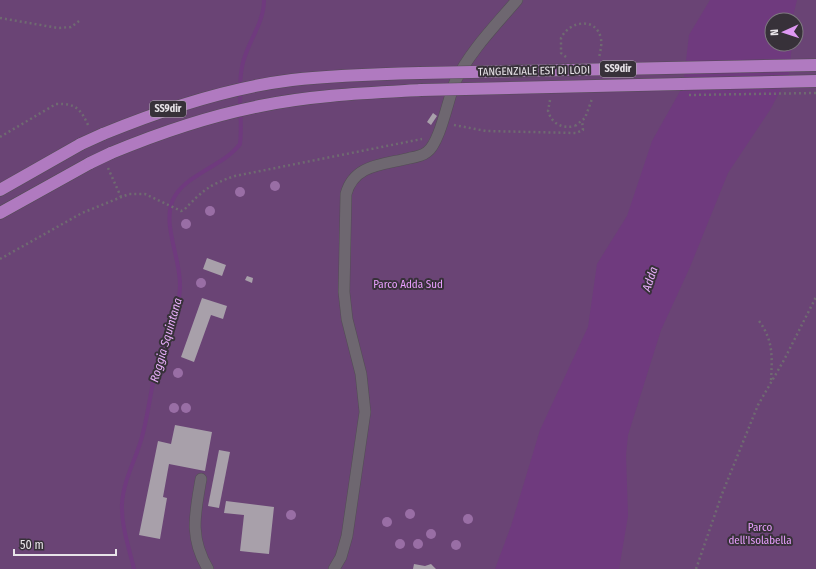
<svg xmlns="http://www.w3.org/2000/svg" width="816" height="569" viewBox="0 0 816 569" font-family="'Fira Sans Condensed',sans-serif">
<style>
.green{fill:#6a4475;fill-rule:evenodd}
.water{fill:#6f3a7e}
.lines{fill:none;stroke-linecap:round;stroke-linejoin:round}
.stream{stroke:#6f3a7e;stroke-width:4}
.building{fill:#a8a0aa}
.minor-casing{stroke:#534e54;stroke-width:12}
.trunk-casing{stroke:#534e54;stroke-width:13}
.path{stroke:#6f6a71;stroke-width:2.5;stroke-dasharray:2 3;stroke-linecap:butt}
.minor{stroke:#6e6770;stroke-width:11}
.trunk{stroke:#b07ac0;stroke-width:12}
.trunk-bridge-casing{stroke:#534e54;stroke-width:13;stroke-linecap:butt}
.path-bridge{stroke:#6f6a71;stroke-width:2.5;stroke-dasharray:2 3;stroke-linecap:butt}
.trunk-bridge{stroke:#b07ac0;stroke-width:12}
.tree{fill:#996ea5}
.labels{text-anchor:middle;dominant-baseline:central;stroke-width:4;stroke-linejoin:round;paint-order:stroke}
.shield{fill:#373139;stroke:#b3aeb4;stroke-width:1}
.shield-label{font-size:10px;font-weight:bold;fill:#e8e4e9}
.street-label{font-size:11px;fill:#e8e4e9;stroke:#373139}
.park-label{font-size:11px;fill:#e99ffe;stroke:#373139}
.water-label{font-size:12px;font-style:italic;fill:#eab0fc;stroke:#373139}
</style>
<rect width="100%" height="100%" fill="#373139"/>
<path class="green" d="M0,0H816V569H0ZM772,20H796V44H772Z"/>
<path class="water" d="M710,0H797L792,20H772V44H792L789,74L770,110L728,173L690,267L661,330L628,435L626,455L628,516L619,569H495L511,526L540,430L588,327L597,264L627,216L652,141L683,86L689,35Z"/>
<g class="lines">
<path class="stream" d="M134,569C129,548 121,525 122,504C123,481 136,459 142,437C149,412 151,386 158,360C164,339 175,319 179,297C185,266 162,229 172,202C182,175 223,167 240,144C243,119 237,91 242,67C246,43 264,25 264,0"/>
</g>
<g class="building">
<path d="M433,113L437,116L431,125L427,122Z"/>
<path d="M207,258L226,265L222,276L203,269Z"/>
<path d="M247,276L253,278L252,283L245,280Z"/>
<path d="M202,298L227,306L223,319L211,315L194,362L181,357Z"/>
<path d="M175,425L212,432L205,471L169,464L163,497L167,498L160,539L139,535L158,441L171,444Z"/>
<path d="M219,450L230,452L219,508L208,506Z"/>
<path d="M226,501L274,507L269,554L240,551L244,515L224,513Z"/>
<path d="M414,564L425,566L431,564L436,569H413Z"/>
</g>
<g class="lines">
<g class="minor-casing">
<g id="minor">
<path d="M201,479C195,514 189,537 208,569"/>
<path d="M334,569L341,557L347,536L365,412L361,374L347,319L344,292L346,194C354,164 383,165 410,158C416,157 422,156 427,152C440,143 448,99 455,82C470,51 495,26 517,0"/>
</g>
</g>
<g class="trunk-casing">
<g id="trunk">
<path d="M682,84L816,81"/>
<path d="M103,134C164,109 227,88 292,80C335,75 377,74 420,73"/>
<path d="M111,153C159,133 209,116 260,106C313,95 367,93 421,90"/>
<path d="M0,190L81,144"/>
<path d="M0,213L90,163"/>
</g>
</g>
<g class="path">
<path d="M0,18L58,28L71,27L79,21"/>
<path d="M566,57L561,53V38C570,20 597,17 601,39C602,46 600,52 599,58"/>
<path d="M454,125L486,131L576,133L583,130L582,121"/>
<path d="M575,126L585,118L592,99"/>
<path d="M0,137L56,104C77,103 81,110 89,127"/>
<path d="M108,168L121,197"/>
<path d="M0,259L82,213L129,194H145L181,211L184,210C202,191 210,184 235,176L422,139"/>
<path d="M759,321C774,341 772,358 771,382"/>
<path d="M696,569L722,494L758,405L784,360L816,297"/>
</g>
<use href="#minor" class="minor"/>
<use href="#trunk" class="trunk"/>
<g class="trunk-bridge-casing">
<g id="trunk-bridge">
<path d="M420,73L816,65"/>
<path d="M421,90L682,84"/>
<path d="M81,144L103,134"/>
<path d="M90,163L111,153"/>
</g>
</g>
<g class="path-bridge">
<path d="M689,95L816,93"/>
<path d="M550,100L548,111C552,124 562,129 575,126"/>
</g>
<use href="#trunk-bridge" class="trunk-bridge"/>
</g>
<g class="tree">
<circle cx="275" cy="186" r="5"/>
<circle cx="240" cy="192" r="5"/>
<circle cx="210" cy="211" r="5"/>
<circle cx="186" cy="224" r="5"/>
<circle cx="201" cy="283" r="5"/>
<circle cx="178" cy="373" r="5"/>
<circle cx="174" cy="408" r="5"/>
<circle cx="186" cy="408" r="5"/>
<circle cx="410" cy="514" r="5"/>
<circle cx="291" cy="515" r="5"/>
<circle cx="468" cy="519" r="5"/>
<circle cx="387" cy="522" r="5"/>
<circle cx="431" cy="534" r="5"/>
<circle cx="400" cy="544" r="5"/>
<circle cx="418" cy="544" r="5"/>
<circle cx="456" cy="545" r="5"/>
</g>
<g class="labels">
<g class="shield">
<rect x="600" y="61" width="36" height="16" rx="3"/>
<rect x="150" y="101" width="36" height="16" rx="3"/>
</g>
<g class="shield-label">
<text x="618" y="69">SS9dir</text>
<text x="168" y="109">SS9dir</text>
</g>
<g class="street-label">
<text transform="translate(534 71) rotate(-1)">TANGENZIALE EST DI LODI</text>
</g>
<g class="park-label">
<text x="408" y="284">Parco Adda Sud</text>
<text x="760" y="527">Parco<tspan x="760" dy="13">dell'Isolabella</tspan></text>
</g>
<g class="water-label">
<text transform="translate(650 279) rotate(-71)">Adda</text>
<text transform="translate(166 340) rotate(-74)">Roggia Squintana</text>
</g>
</g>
<g transform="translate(784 32) rotate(267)"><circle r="19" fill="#373139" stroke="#7e797f"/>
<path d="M0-3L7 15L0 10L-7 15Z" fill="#de98f2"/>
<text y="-6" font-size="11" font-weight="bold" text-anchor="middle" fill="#e8e4e9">N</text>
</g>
<path d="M14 549v6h102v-6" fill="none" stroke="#e8e4e9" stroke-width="2"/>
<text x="20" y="549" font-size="12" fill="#e8e4e9" stroke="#373139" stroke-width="3" paint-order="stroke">50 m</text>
</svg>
